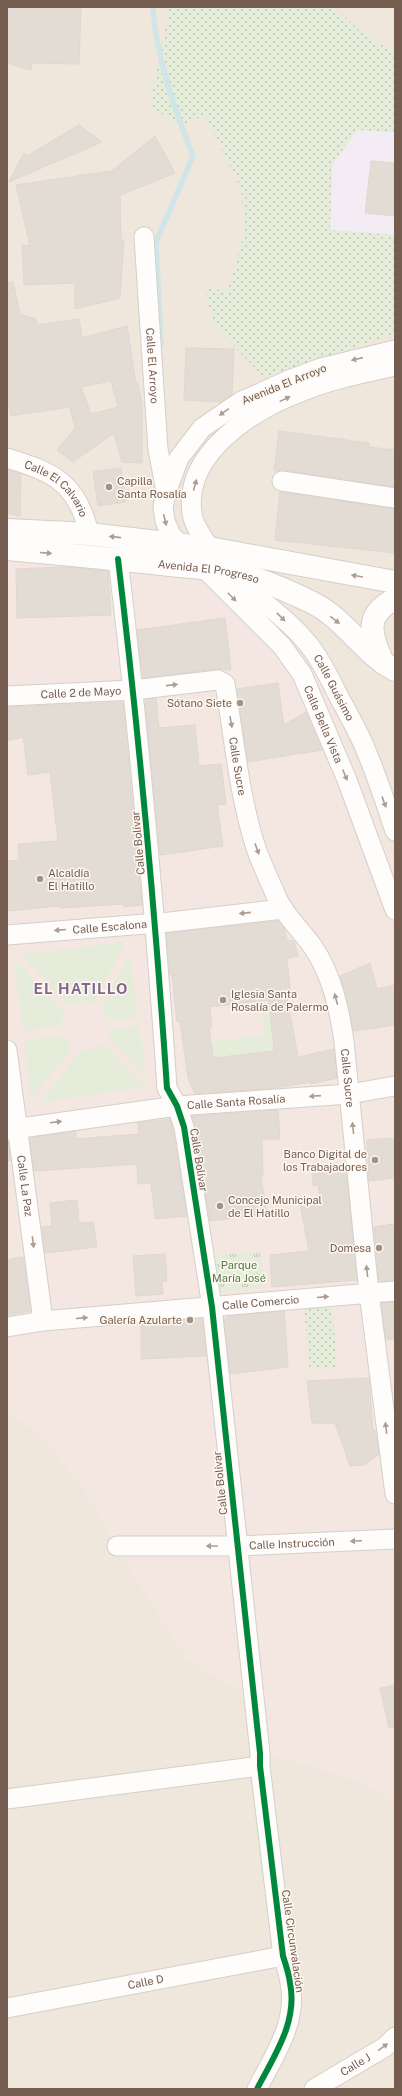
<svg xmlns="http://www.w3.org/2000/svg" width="402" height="2096" viewBox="0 0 402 2096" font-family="'Public Sans',sans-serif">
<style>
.residential{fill:#efe6dc}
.commercial{fill:#f4e6e0}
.education{fill:#f4ecf4}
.grass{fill:url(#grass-dots)}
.park{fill:url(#park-tufts)}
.garden{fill:#e5edda}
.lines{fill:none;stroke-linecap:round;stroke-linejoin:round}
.stream{stroke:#d0e5e7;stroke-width:5.5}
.building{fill:#e3dcd5;stroke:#e0d7d0;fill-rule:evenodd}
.street-casing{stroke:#d5cfc9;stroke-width:21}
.secondary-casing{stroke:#d5cfc9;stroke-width:24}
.street{stroke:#fefdfc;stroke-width:19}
.secondary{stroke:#fefdfc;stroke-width:22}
.cycleway-casing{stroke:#fef8f0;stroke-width:8}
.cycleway{stroke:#00873e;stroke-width:6}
.oneway{fill:#ab9c94}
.poi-dot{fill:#a29187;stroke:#fef8f0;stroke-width:1.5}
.labels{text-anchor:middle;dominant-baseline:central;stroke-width:3;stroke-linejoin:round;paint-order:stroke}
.street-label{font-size:11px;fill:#745c4f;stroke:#fef8f0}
.poi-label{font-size:11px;fill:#745c4f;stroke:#fef8f0;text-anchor:start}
.park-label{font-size:11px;fill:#567847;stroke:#fef8f0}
.district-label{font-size:15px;font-weight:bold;letter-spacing:1px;fill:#82668f;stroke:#fef8f0}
</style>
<defs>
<pattern id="grass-dots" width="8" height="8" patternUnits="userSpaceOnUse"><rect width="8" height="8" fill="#e5edda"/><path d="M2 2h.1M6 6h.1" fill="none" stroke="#bec3b3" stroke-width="1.8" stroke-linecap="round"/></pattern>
<pattern id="park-tufts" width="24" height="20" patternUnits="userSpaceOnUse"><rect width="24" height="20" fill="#e5edda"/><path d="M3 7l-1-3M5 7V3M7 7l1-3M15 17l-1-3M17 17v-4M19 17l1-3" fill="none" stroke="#bec3b3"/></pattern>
</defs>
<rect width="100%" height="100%" fill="#f7f3ee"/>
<g class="residential">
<path d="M7,7H395V863L328,691L7,556Z"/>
<path d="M7,1409L47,1442L84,1489L123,1557L187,1659L235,1688L263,1687L270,1753L357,1781L395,1801V2089H7Z"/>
</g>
<path class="commercial" d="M7,556L225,573L292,635L328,691L395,863V1801L357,1781L270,1753L263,1687L235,1688L187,1659L123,1557L84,1489L47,1442L7,1409Z"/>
<path class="education" d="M357,130L395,132V235L330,230L332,165Z"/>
<g class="grass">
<path d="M149,7H334L364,35L395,53V132L357,130L332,165L330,230L395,235V334L264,378L213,323L205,288L227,291L245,232L241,188L205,115L180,126L150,106L169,10Z"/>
<path d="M332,1302L337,1367L309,1369L304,1304Z"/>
</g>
<path class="park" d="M261,1252L264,1288L217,1292L215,1255Z"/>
<g class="garden">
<path d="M125,942L94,1003L86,1001L70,1006L20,955Z"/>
<path d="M130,953L138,1018L110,1021L101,1007Z"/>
<path d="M14,959L64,1012L60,1027L23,1031Z"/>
<path d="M289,1004L290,1018L271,1021L274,1051L213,1058L211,1042L264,1035L261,1008Z"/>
<path d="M139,1026L147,1078L108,1037L110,1029Z"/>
<path d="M61,1036L72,1048L31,1100L24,1040Z"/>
<path d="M103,1044L145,1087L40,1103L80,1051H89Z"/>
</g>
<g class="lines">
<path class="stream" d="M153,7C156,58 175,109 193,156L156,242L161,345"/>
</g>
<g class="building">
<path d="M7,7H81L79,64L32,63L31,70L7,63Z"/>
<path d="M79,125L102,142L9,182L24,153L27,156Z"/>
<path d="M155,136L175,173L120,195L121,241L124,240L120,298L75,309V283L24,285L22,245L30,246L16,185L112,171Z"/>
<path d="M371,161L395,163V216L365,213Z"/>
<path d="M13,282L20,314L36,319L37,325L79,319L82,338L127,326L136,384L138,383L142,405V463L122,462L114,433L73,462L57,450L75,428L70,407L11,416L7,396V283ZM111,381L118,407L91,414L81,387Z"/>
<path d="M186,348L234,349L232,394L221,402L184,400Z"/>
<path d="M279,431L369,443V447L395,450V487L284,470L274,471Z"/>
<path d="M121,468L126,502L98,506L93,472Z"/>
<path d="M7,470L21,474L20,516L7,513Z"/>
<path d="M280,492L395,509V553L275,540Z"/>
<path d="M66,567L108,571L111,615L17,618L16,569Z"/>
<path d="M225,618L231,670L217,669L143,678L137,630Z"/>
<path d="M278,683L284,725L306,712L322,750L248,762L237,689Z"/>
<path d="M156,698L159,728L195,725L199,766L221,764L226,804L217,805L223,846L160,855L145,700Z"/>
<path d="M123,702L142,905L124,907V904L60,908V906L7,911V861L19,860L18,844L58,841L50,772L28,775L23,737L7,741V707Z"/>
<path d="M278,921L284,928L287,940L294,941L298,956L287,958L291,998H287L298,1057L334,1049L337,1078L311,1084V1082L276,1088L195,1094L188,1078L180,1021L177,1022L172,975H170L166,933ZM269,1000L274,1051L213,1058L209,1027H212L210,1007Z"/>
<path d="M370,963L377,989L395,985V1025L354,1031L340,976Z"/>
<path d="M278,1110L280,1139H262L263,1176L261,1177L267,1214L210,1221L192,1116Z"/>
<path d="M170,1119L173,1130L187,1216L155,1219L151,1183L138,1184L137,1164L34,1171L30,1138L76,1131V1139L139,1134L138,1123Z"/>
<path d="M395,1138V1178L369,1181L367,1140Z"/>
<path d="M7,1141H8L11,1160L7,1161Z"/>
<path d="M346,1169L357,1280L272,1287L270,1255L309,1251L300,1204L320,1202L318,1185L313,1186L312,1174Z"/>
<path d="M77,1200L79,1223L93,1222L97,1247L45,1253L42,1227L52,1226L50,1203Z"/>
<path d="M395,1224V1280L379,1281L374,1227Z"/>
<path d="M165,1254L167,1281H162L163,1294L136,1296L133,1256Z"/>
<path d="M23,1257L31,1311L7,1315V1260Z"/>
<path d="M395,1302V1339L386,1340L381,1303Z"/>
<path d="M284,1311L288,1367L230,1374L224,1320L228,1316Z"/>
<path d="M202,1318L206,1356L141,1359V1324Z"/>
<path d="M369,1378L373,1431L375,1430L379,1454L364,1465L350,1466L335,1423H312L307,1381Z"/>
<path d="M395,1685V1727L389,1728L380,1688Z"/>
</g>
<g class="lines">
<g class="street-casing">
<g id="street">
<path id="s1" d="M144,237L158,449L166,492"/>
<path id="s2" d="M395,350L321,368L289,380L240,402L202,428L179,458L166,493L163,507L165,521L171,535L282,646L302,674L347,780L395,910"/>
<path id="s3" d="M395,366C364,373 332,379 303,391C254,409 179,455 193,518C195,527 203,538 209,547C235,587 283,610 312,649C323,664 331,681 339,697C347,712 355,726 362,741C375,770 385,801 395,831"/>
<path id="s4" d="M7,458C53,472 78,483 89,534"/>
<path d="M282,481L395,498"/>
<path d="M118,559C139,735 155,911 167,1088L177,1106L184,1127L212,1307L260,1753V1766L283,1956C286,1965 289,1974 290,1983C298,2022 274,2056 257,2089"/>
<path id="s5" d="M7,696L133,690L218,680L225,684C234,737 239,796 256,848C262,865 270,882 277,898C285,916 302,931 313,947C332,975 339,1008 344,1041L369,1293L395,1494"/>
<path id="s6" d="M7,935L170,922L283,909"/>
<path id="s7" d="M7,1050L43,1321"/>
<path id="s8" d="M7,1130L177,1106L349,1094L395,1086"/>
<path id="s9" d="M7,1327L43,1321L395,1291"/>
<path id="s10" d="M117,1546H237L395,1539"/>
<path d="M7,1799L260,1766"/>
<path id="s11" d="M7,2008L283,1956"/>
<path id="s12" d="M314,2089L385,2047L395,2037"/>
</g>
</g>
<g class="secondary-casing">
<g id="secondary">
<path d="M7,530L89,534L209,548L395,582"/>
<path id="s13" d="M7,549C62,554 116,559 170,565C197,568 226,569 251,577C272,584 293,593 313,603C345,619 363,653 395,670"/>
<path d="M383,663C371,635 363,615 395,599"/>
</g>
</g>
<use href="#street" class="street"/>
<use href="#secondary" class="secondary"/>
<g class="cycleway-casing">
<path id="cycleway" d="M118,559C139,735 155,911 167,1088L177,1106L184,1127L212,1307L260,1753V1766L283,1956C286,1965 289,1974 290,1983C298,2022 274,2056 257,2089"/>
</g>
<use href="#cycleway" class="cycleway"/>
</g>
<defs><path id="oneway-solid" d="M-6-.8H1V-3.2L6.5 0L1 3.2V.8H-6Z"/></defs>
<g class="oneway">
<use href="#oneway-solid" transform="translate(357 359) rotate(167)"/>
<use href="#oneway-solid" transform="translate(285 399) rotate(-26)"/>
<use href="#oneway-solid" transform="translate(224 412) rotate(145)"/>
<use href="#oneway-solid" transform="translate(195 485) rotate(-75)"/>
<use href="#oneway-solid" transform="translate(165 520) rotate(76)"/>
<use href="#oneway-solid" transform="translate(115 537) rotate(-174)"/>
<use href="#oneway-solid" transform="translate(46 553) rotate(5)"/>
<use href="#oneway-solid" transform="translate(357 576) rotate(-170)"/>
<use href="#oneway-solid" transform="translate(232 597) rotate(45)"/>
<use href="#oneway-solid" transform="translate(281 617) rotate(44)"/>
<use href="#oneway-solid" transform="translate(335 620) rotate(38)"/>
<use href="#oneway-solid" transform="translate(172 685) rotate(-6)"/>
<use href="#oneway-solid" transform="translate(231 722) rotate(80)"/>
<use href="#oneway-solid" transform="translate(345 775) rotate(68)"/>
<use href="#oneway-solid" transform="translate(384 802) rotate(70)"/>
<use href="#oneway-solid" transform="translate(257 849) rotate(70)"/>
<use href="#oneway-solid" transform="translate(245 913) rotate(174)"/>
<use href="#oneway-solid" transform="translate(60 930) rotate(175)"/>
<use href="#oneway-solid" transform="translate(336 999) rotate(-105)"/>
<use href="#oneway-solid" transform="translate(315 1096) rotate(176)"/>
<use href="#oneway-solid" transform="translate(56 1122) rotate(-7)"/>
<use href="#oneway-solid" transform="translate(353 1128) rotate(-96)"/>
<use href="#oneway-solid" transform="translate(33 1242) rotate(83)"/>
<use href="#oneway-solid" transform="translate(367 1271) rotate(-96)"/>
<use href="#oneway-solid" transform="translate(323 1297) rotate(-5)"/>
<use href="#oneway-solid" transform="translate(82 1318) rotate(-5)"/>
<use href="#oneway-solid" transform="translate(386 1428) rotate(-97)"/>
<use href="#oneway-solid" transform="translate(356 1541) rotate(178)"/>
<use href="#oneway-solid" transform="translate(212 1546) rotate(180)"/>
<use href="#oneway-solid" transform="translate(383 2047) rotate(-36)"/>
</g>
<g class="poi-dot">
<circle cx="109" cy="487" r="4"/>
<circle cx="240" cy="703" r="4"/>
<circle cx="40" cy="879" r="4"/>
<circle cx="223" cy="1000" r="4"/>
<circle cx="375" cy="1160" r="4"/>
<circle cx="220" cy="1206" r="4"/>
<circle cx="379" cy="1248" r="4"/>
<circle cx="190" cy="1320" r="4"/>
</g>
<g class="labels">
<g class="street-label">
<text stroke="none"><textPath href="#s1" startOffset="129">Calle El Arroyo</textPath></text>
<text transform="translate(284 384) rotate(-22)">Avenida El Arroyo</text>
<text stroke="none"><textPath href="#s4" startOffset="60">Calle El Calvario</textPath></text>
<text stroke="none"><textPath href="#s13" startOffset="203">Avenida El Progreso</textPath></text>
<text stroke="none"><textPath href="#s3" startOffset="501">Calle Guásimo</textPath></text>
<text stroke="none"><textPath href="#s5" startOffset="74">Calle 2 de Mayo</textPath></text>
<text stroke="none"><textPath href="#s2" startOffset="575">Calle Bella Vista</textPath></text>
<text stroke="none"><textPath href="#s5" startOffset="303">Calle Sucre</textPath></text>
<text transform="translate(138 843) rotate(-95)">Calle Bolívar</text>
<text stroke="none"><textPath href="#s6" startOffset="103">Calle Escalona</textPath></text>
<text stroke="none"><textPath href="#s5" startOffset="639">Calle Sucre</textPath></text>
<text stroke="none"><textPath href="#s8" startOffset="231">Calle Santa Rosalía</textPath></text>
<text transform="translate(199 1160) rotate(81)">Calle Bolívar</text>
<text stroke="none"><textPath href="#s7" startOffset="137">Calle La Paz</textPath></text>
<text stroke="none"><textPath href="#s9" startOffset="255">Calle Comercio</textPath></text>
<text transform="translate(220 1483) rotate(-96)">Calle Bolívar</text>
<text stroke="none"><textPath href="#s10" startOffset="175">Calle Instrucción</textPath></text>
<text transform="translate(293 1941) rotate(82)">Calle Circunvalación</text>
<text stroke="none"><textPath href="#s11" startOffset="141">Calle D</textPath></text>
<text stroke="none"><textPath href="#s12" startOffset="48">Calle J</textPath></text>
</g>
<g class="poi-label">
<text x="117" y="481">Capilla<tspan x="117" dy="13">Santa Rosalía</tspan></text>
<text x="232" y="703" text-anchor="end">Sótano Siete</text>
<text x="48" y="873">Alcaldía<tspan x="48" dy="13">El Hatillo</tspan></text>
<text x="231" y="994">Iglesia Santa<tspan x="231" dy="13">Rosalía de Palermo</tspan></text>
<text x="367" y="1154" text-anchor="end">Banco Digital de<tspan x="367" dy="13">los Trabajadores</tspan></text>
<text x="228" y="1200">Concejo Municipal<tspan x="228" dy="13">de El Hatillo</tspan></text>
<text x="371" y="1248" text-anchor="end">Domesa</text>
<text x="182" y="1320" text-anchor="end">Galería Azularte</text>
</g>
<g class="park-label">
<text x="239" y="1265">Parque<tspan x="239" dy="13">María José</tspan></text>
</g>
<g class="district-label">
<text x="81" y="988">EL HATILLO</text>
</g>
</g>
<rect width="402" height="2096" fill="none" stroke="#745c4f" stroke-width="16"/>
</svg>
